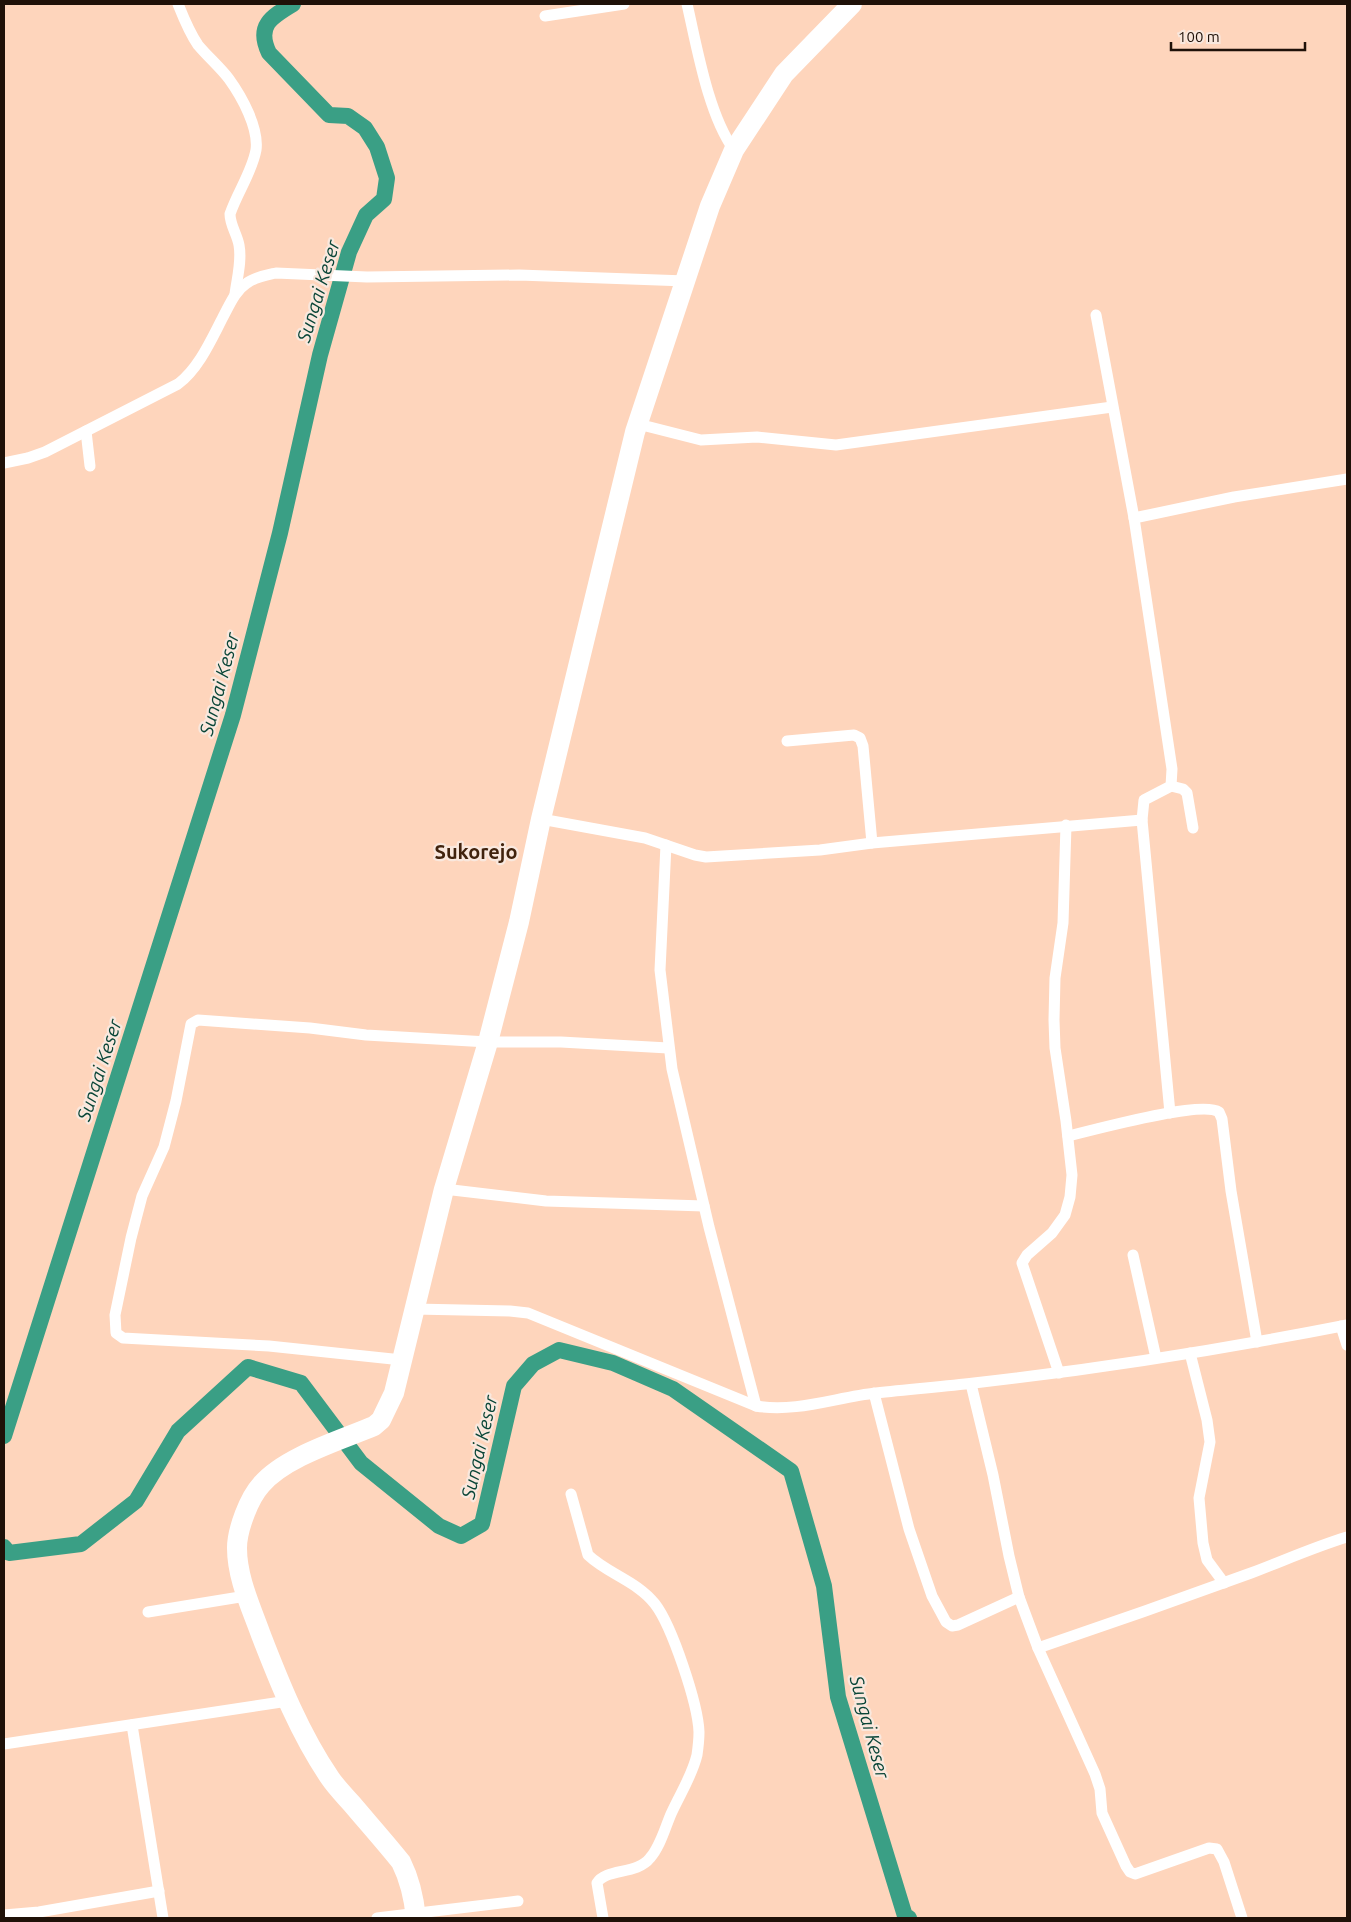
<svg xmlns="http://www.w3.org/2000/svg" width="1351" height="1922" viewBox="0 0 1351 1922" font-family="Ubuntu,sans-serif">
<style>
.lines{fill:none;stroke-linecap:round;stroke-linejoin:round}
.river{stroke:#3a9f85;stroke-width:16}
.street{stroke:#fff;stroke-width:11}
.highway{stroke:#fff;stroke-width:20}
.labels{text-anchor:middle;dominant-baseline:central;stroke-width:4.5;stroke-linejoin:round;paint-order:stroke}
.water-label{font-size:19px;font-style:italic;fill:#094537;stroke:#f9e8de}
.quarter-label{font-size:20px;font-weight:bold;fill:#41230d;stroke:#f9e8de}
</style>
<rect width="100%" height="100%" fill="#fed5bc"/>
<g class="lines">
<g class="river">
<path d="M4,1436L233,715L280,533L320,355L349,252L366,215L384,199L387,178L377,147L365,128L348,116L329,115L269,53C256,26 271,17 293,4"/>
<path d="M4,1547L9,1553L81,1544L136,1501L178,1431L248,1367L301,1383L361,1463L439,1526L461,1536L482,1524L514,1386L533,1364L559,1350L613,1363L673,1389L791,1471L824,1586L838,1697L905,1916L909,1918"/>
</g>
<g class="street">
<path d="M178,4C184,19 189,32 198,45C208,57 220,67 229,79C242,97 259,128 256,150C252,172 237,193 230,214C230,225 237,234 239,245C242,261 237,278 235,294"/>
<path d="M687,4C697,47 708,114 734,150"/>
<path d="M545,16L624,4"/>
<path d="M1096,315L1134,518L1172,769L1171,786L1144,800L1142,820"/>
<path d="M638,424L701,440L757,437L836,445L1112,407"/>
<path d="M86,431L90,466"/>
<path d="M4,463L28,458L45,452L178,384C199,368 211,340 223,317C230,304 235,291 247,283C255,277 267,275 276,273L367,277L519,275L686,281"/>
<path d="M1134,518L1234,497L1347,479"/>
<path d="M787,741L854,735L860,738L863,746L872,843"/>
<path d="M1171,786L1183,789L1187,793L1193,828"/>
<path d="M541,819L645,838L695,855L706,857L820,850L872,843L1142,820L1170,1113"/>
<path d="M666,845L660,970L672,1069L709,1227L756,1406"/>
<path d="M1068,1136C1094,1130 1201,1100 1219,1112L1222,1119L1231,1191L1257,1342"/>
<path d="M444,1189L546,1201L704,1206"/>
<path d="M1133,1255L1156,1358"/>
<path d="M414,1309L510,1311L528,1313L756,1406C796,1413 837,1397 876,1393C908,1389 941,1387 974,1383C1099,1369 1224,1349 1347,1325"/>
<path d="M1341,1326L1347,1345"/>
<path d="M1190,1353L1207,1420L1210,1442L1199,1498L1203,1543L1207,1560L1224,1583"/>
<path d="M402,1360L269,1346L123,1338L116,1333L115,1315L131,1238L142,1196L164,1147L176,1101L191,1024L198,1020L310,1028L366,1035L488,1042H561L668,1048"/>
<path d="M1059,1373L1022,1263L1027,1255L1052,1233L1065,1215L1070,1197L1072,1175L1066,1121L1055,1048L1054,1020L1055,978L1063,923L1066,825"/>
<path d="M971,1384L993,1475L1009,1556L1019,1597L1038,1648L1095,1774L1100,1789L1102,1813L1126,1866L1130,1872L1135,1874L1209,1848L1217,1849L1224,1862L1242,1918"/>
<path d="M874,1393L909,1529L932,1596L946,1622L952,1626L958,1625L1019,1597"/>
<path d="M571,1494L588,1555C608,1574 637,1581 655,1604C672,1626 698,1704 699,1732C699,1739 698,1748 697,1755C692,1776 680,1794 671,1814C665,1828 660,1847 650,1858C637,1875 606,1868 597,1883L603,1918"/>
<path d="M148,1612L246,1596"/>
<path d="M1038,1648C1109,1624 1180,1599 1251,1573C1283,1561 1314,1547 1347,1537"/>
<path d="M132,1725L163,1918"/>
<path d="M4,1744L288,1701"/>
<path d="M4,1915L39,1912L159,1891"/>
<path d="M377,1918L518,1901"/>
</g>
<path class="highway" d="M416,1918C414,1898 410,1880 401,1862C385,1842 368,1823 352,1804C345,1796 336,1787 330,1778C300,1734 280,1684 261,1635C251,1607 237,1578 237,1548C237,1530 249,1498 261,1485C284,1457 341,1440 374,1426L381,1420L394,1393L444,1189L488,1042L519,922L541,819L635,432L710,206L734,150L784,74L852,4"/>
</g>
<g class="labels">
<g class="water-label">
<text transform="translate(318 291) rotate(-73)">Sungai Keser</text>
<text transform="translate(219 684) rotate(-75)">Sungai Keser</text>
<text transform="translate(99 1070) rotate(-72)">Sungai Keser</text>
<text transform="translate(479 1447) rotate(-77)">Sungai Keser</text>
<text transform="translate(870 1727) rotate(75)">Sungai Keser</text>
</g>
<g class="quarter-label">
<text x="476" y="851">Sukorejo</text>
</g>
</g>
<rect width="1351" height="1922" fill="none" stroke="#1f1108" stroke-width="10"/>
<path d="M1171 42v8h134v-8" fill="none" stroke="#1f1108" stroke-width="2.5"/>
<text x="1178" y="42" font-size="15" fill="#1f1108" stroke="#f9e8de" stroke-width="4" paint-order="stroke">100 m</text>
</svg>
